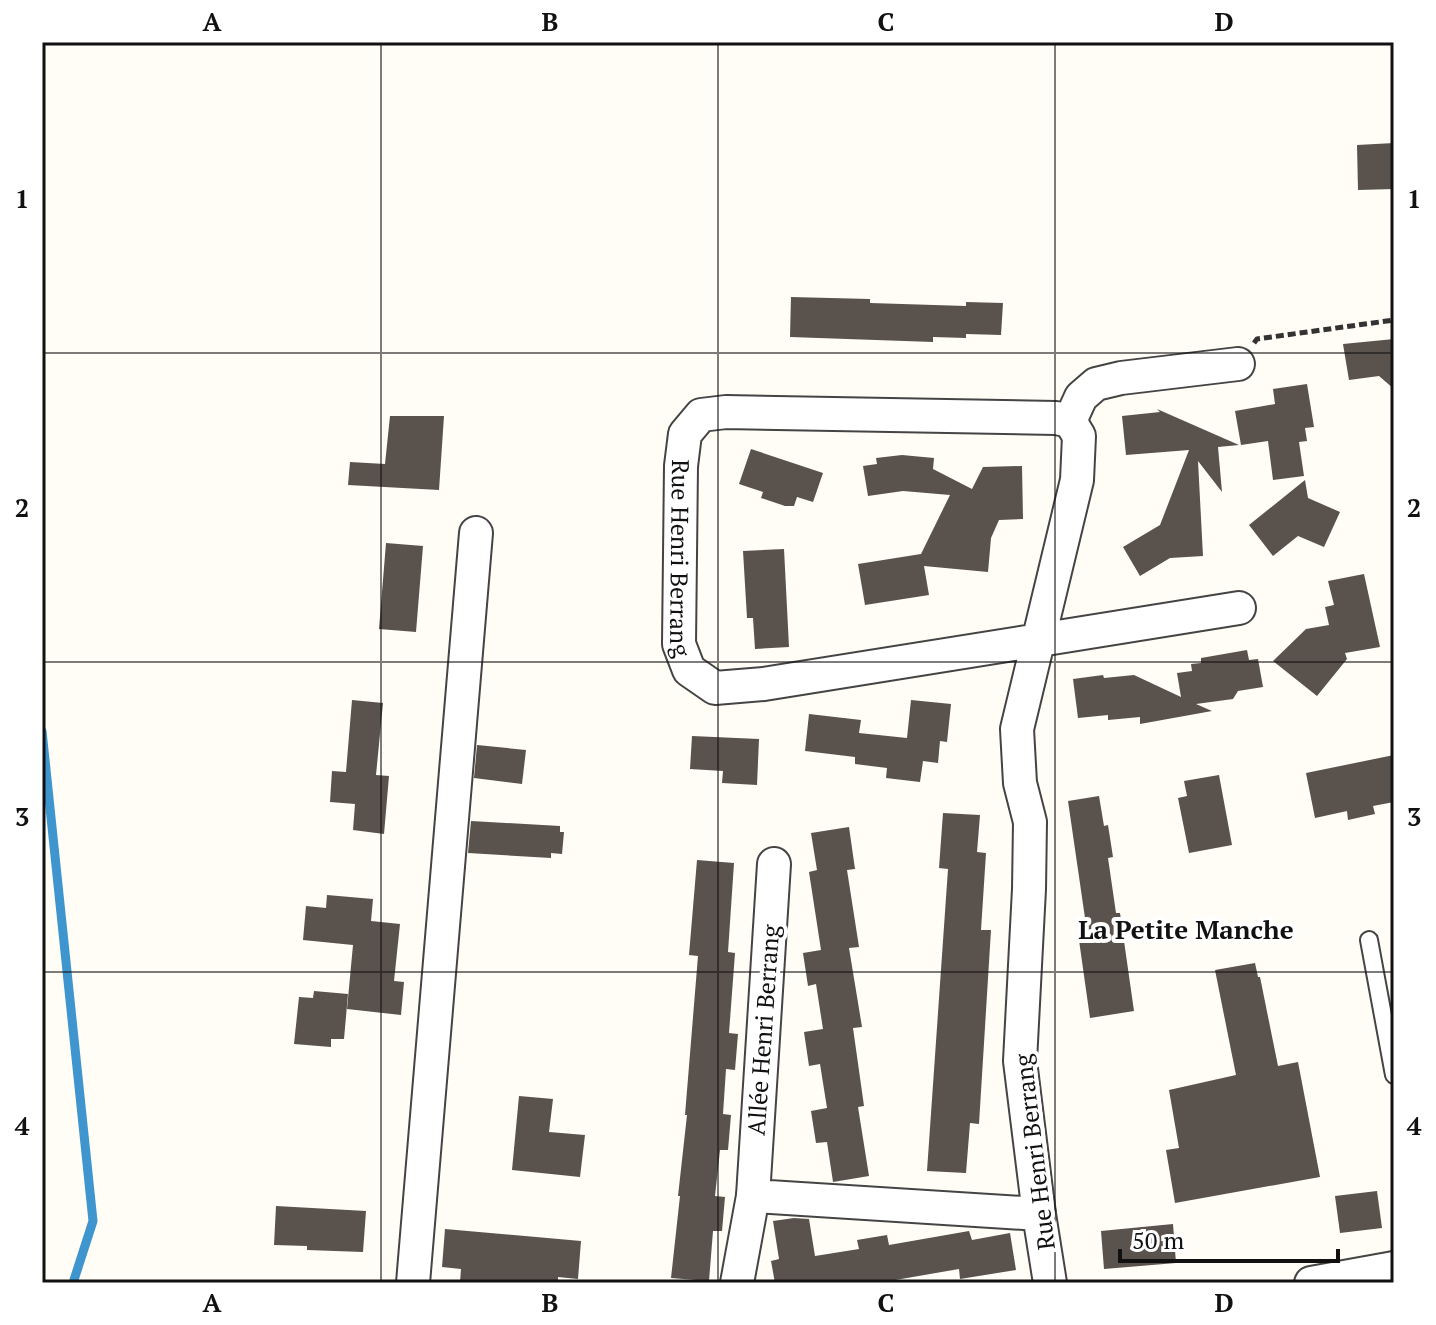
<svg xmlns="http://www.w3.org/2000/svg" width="1436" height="1325" viewBox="0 0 1436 1325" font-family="'PT Serif',serif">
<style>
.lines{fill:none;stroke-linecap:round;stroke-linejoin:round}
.stream{stroke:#3f96cf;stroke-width:9}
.building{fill:#5a524d}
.service-casing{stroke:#444;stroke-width:20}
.minor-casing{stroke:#444;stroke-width:36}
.path{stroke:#333;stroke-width:5;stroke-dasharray:8 4;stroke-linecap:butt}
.service{stroke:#fff;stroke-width:16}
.minor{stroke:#fff;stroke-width:32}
.grid{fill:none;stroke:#111;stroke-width:2;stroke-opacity:0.55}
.labels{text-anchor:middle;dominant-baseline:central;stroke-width:8;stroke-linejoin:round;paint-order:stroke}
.street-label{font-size:24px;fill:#111;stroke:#fff}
.neighbourhood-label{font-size:26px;font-weight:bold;fill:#111;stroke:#fff}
.neatline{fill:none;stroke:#111;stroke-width:3}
.grid-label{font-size:26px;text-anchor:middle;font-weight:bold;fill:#111}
</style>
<rect width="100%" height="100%" fill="#fffdf5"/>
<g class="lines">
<path class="stream" d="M42,731L93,1221L73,1283"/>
</g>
<g class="building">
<path d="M1394,143V189L1358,190L1357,145Z"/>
<path d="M791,297L870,299V303L966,306V302L1003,303L1001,335L966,334V338L933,337V342L790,337Z"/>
<path d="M1394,339V389L1379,376L1349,380L1343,344Z"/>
<path d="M1307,384L1314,427L1305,428L1307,441L1299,442L1304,476L1273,480L1268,441L1241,445L1235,411L1275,404L1273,389Z"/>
<path d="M1157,409L1239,445L1218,447L1222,492L1198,461L1203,556L1170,558L1140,576L1123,547L1160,525L1189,450L1126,455L1122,416L1160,412Z"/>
<path d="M390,416H444L439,490L348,485L350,462L385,464Z"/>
<path d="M751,449L823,473L813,502L797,497L794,506H785L761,498L763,492L739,484Z"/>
<path d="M902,455L934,458L933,469L972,489L983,467L1022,466L1023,519L999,520L991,538L988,572L924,566L929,595L865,605L858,564L921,554L950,495L903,491L868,496L863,466L877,464L876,458Z"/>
<path d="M1305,480L1308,498L1340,512L1324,547L1298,536L1273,556L1249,525Z"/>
<path d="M386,543L423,546L416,632L379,629Z"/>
<path d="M784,549L789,647L755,649L753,618H747L743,551Z"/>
<path d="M1364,574L1380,647L1345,653L1347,659L1317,696L1273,661L1306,629L1329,625L1325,607L1334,605L1328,581Z"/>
<path d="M1247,650L1249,660L1258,659L1263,687L1238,691L1233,699L1196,704L1212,711L1140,724V717L1108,720V715L1078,718L1073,679L1103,675L1104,678L1134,675L1181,697L1177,673L1192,671L1191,664L1201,663V658Z"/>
<path d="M352,700L383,703L376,775L389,776L384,834L353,830L355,804L330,802L332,771L346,772Z"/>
<path d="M911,700L951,704L947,742L940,741L938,763L923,761L920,782L886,778L887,768L855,764V757L805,751L809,714L861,720L859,733L907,738Z"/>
<path d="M692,736L759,739L757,785L722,783L723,771L690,769Z"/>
<path d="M477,745L526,750L522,784L474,778Z"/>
<path d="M1394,755V802L1373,806L1375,814L1348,820L1347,811L1315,818L1306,773Z"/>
<path d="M1219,775L1232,845L1189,853L1178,798L1187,796L1184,781Z"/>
<path d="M1099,796L1104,826L1108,825L1113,857L1108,858L1116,913H1120L1134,1011L1090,1018L1076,919L1085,918L1068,801Z"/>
<path d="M943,813L980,815L977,852L986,853L981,930H991L979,1124L970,1123L966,1173L927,1171L948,869L939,868Z"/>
<path d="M471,821L560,826V832H564L562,854L551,853V858L468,853Z"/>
<path d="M849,827L855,869L847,870L859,947L849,948L862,1027L853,1028L864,1106L858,1107L869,1176L833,1182L827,1142L816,1143L811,1111L827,1108L820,1064L809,1066L804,1032L823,1029L816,984L808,986L803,953L821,950L809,872L817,870L811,833Z"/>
<path d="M697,860L734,863L728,952L735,953L729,1033L738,1034L735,1070L726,1069L723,1114L731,1115L728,1150H720L715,1196L725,1197L722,1231H713L709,1281L671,1278L680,1196H678L687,1115H685L698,956L689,955Z"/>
<path d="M327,895L373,899L371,921L400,924L394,981L404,982L401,1015L347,1009L353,945L303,940L306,906L326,908Z"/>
<path d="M1255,963L1258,977H1260L1278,1066L1298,1062L1320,1177L1175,1203L1166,1150L1179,1148L1169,1090L1236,1075L1215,970Z"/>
<path d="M314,991L348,994L344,1039H331V1047L294,1044L299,997L313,998Z"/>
<path d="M519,1096L553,1099L549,1132L585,1135L580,1177L512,1170Z"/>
<path d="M1377,1191L1382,1228L1340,1233L1335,1196Z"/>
<path d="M276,1206L366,1211L363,1252L307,1250V1246L274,1245Z"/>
<path d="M794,1218L809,1219L815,1256L859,1249L857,1240L887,1235L889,1245L969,1231L972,1240L1010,1233L1016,1270L960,1279L959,1269L878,1283H775L771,1261L779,1259L773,1221Z"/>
<path d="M1173,1224L1176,1263L1104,1269L1101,1231Z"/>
<path d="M445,1229L581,1241L578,1279L558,1277V1283L460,1282L461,1269L442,1267Z"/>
</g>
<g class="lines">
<g class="service-casing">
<path id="service" d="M1369,940L1394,1075"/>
</g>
<g class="minor-casing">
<g id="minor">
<path d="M1070,421L1081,397L1096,384L1121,378L1238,364"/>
<path d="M774,864L753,1196L1039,1214"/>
<path d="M413,1283L476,533"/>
<path d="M737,1283L753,1196"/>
<path id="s1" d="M1050,1283L1039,1214L1020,1061L1029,889L1030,822L1020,783L1017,729L1077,480L1079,436L1070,421L1056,418L726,412L701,415L685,434L681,466L679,644L689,670L715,688L764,684L1239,608"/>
<path d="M1311,1283L1394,1268"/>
</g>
</g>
<path class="path" d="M1254,343L1257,339L1394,320"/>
<use href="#service" class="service"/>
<use href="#minor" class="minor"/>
</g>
<path class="grid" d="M381,42V1283M718,42V1283M1055,42V1283M42,353H1394M42,662H1394M42,972H1394"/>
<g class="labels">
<g class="street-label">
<text stroke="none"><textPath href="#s1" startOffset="1394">Rue Henri Berrang</textPath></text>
<text transform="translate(763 1030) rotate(-86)">Allée Henri Berrang</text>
<text transform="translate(1034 1152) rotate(-97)">Rue Henri Berrang</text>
</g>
<g class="neighbourhood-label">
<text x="1186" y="929">La Petite Manche</text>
</g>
</g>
<rect width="1436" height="1325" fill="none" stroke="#ffffff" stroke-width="88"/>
<path d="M1120 1249v12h218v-12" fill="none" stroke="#111111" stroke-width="4"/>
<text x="1132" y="1249" font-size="24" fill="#111111" stroke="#ffffff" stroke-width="6" paint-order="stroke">50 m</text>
<rect x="44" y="44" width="1348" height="1237" class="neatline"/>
<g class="grid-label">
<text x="212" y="31">A</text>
<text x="550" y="31">B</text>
<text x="886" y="31">C</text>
<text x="1224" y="31">D</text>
<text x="22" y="208">1</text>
<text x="1414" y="208">1</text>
<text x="22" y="517">2</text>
<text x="1414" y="517">2</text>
<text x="22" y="826">3</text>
<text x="1414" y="826">3</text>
<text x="22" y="1135">4</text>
<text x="1414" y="1135">4</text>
<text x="212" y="1312">A</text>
<text x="550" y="1312">B</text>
<text x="886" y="1312">C</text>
<text x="1224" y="1312">D</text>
</g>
</svg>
